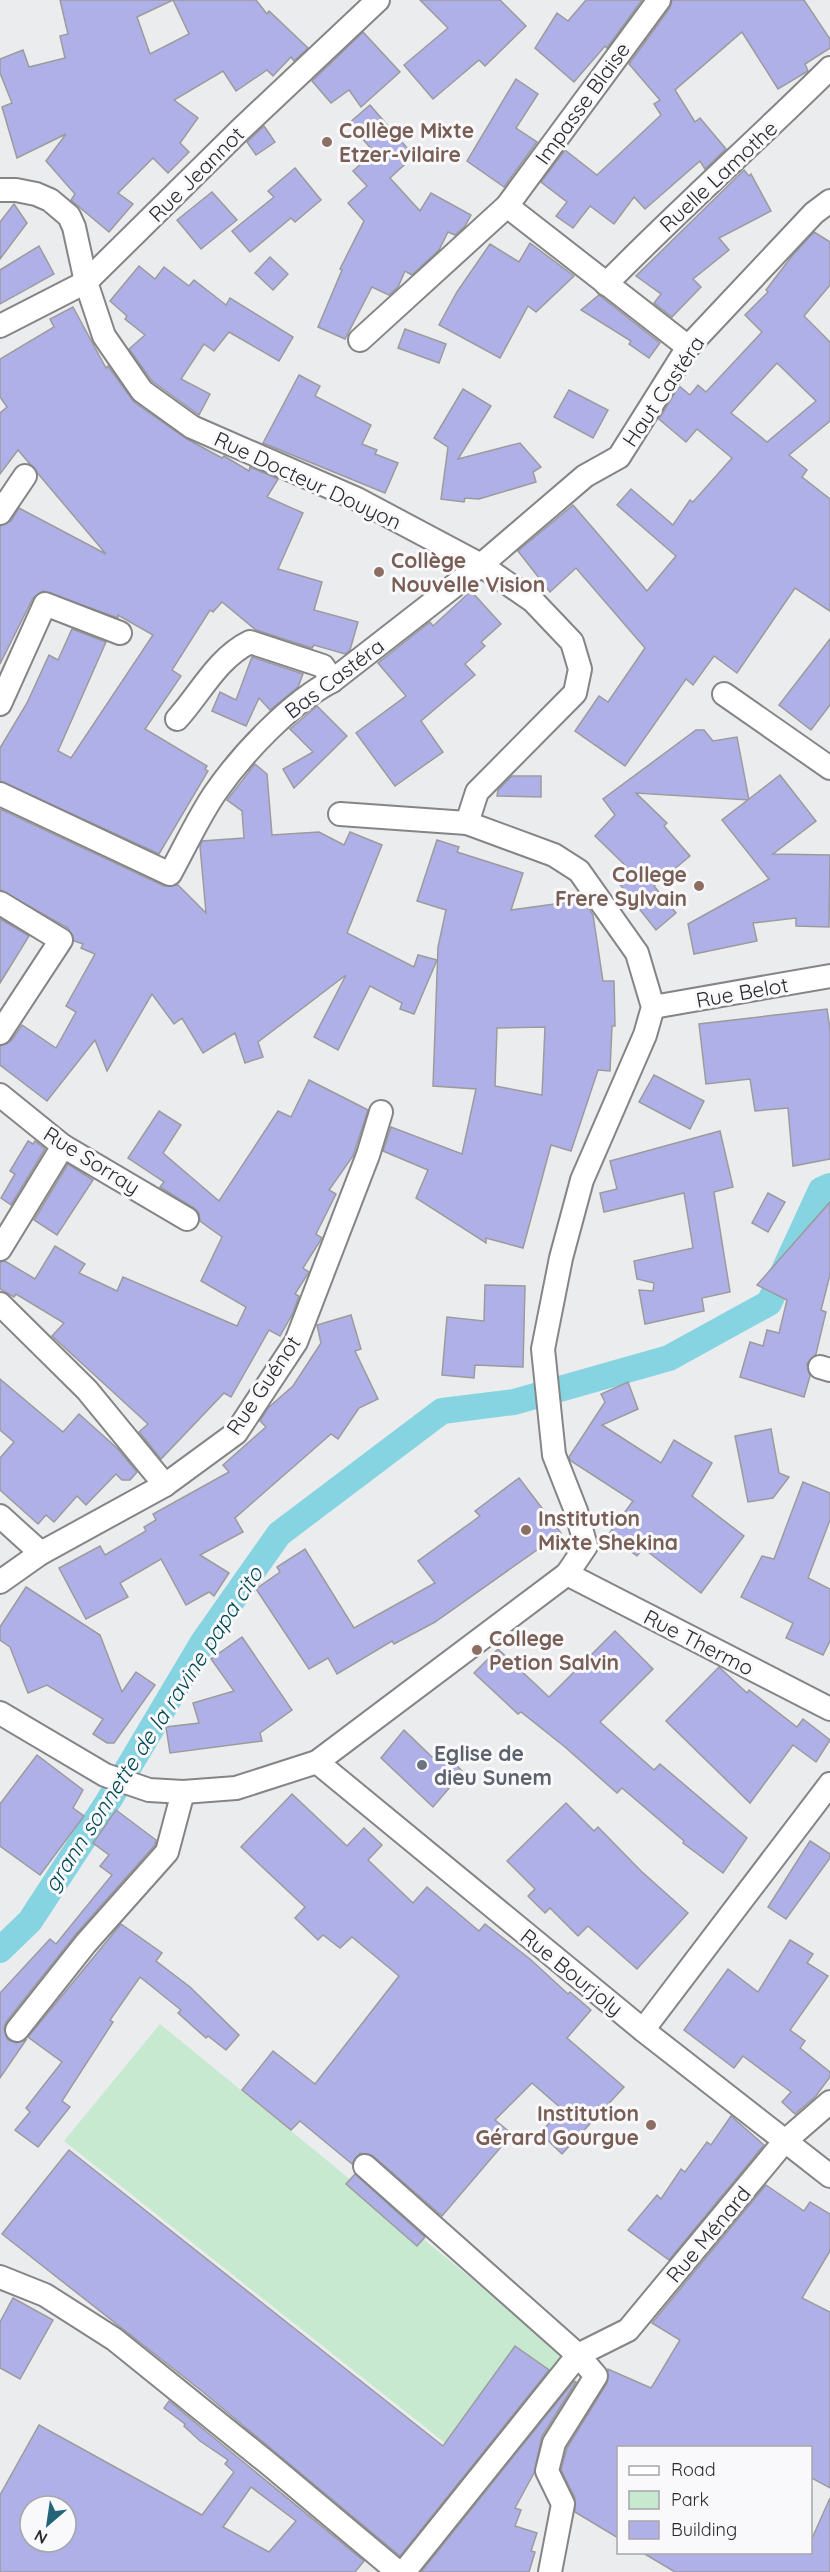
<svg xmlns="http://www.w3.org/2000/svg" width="830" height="2572" viewBox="0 0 830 2572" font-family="Quicksand,sans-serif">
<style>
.green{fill:#c6e9cf}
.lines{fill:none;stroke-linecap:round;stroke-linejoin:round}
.canal{stroke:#86d4e1;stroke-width:26}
.building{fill:#b0b0e8;stroke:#9b9b9d;stroke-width:1.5;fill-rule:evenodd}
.street-casing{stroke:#858587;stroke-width:26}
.street{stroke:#fff;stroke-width:22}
.education-dot{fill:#8d6e63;stroke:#f9f9fb;stroke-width:2}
.worship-dot{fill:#6b7280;stroke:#f9f9fb;stroke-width:2}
.labels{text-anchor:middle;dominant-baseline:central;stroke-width:6;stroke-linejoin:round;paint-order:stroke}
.street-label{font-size:21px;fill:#2a2a2b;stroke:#f9f9fb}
.education-label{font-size:21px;font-weight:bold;fill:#785e54;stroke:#f9f9fb;text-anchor:start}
.worship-label{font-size:21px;font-weight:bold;fill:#5b616d;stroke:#f9f9fb;text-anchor:start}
.water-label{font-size:22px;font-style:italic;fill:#004952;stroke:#f9f9fb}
</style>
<rect width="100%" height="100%" fill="#ebecee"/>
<path class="green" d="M160,2024L581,2368L488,2477L64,2141Z"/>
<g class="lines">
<path class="canal" d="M0,1950L30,1921L109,1800L203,1642L279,1534L442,1411L514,1402L669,1358L769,1303L821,1190L830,1186"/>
</g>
<g class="building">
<path d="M60,0H256L267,14L269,11L308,48L294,61L291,57L273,76L267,70L236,91L223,71L174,100L198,118L180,143L189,152L168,173L153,158L118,193L133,204L109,232L71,200L75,194L46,161L66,134L17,158L2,107L12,103L0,73V59L23,50L29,67L65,58L60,36L68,34ZM173,0L189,34L150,54L137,17Z"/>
<path d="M420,0H500L526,26L485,66L479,60L433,99L404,65L448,28Z"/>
<path d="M586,0H642L607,48L605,46L574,82L535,48L557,13L568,21Z"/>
<path d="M672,0H804L830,39V48L805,64L808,71L778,89L742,32L675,90L695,122L700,118L726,149L705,169L700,161L645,209L634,197L614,224L590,206L573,228L556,216L567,202L541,182L565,150L597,175L661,115L654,104L660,100L629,64L670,8Z"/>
<path d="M363,32L400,72L361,107L349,90L331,103L312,81Z"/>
<path d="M516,79L538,94L516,128L537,142L504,187L467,161Z"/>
<path d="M370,105L414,156L390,178L420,211L431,193L471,215L465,226L455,235L448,232L439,250L412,275L405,271L398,287L389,295L372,287L345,339L318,327L342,270L340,269L364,221L348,203L367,186L353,171L374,152L349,123Z"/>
<path d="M264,126L275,142L256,155L247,142Z"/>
<path d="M295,168L321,200L295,222L291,218L250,252L232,231L274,197L268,191Z"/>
<path d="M744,170L749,176L751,174L771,211L719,238L729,250L693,279L701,287L672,317L654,303L661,294L636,276Z"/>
<path d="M212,192L237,220L201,249L177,220Z"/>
<path d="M14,204L27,223L0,259V222Z"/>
<path d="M814,232L830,242V285L804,316L830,342V421L789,455L807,470L802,477L830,499V611L795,588L737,673L714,656L693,685L686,679L625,766L575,731L599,696L608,702L645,648L576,568L550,592L518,551L573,505L647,591L676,556L617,505L631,489L673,525L690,500L693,502L732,458L697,429L686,442L659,419L679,386L690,395L698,385L706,392L762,332L745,315L768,292L766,290L792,256ZM777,363L816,401L767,442L731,413Z"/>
<path d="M530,243L574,276L536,312L528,306L500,358L439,325L457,292L490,244L519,262Z"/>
<path d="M39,246L54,274L0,304V270Z"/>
<path d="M270,257L288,274L273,290L255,273Z"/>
<path d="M139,266L155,279L164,267L189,286L194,280L226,305L230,298L293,337L279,361L229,332L214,351L204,344L181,379L210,394L199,415L152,381L129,349L145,335L125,319L127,316L110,301Z"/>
<path d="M599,295L660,343L649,358L629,344L631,341L581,310Z"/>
<path d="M73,307L106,368L108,366L134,402L187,439L222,458L224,456L249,471L250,467L278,479L267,497L303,513L278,569L322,582L314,610L358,622L350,650L345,654L314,645L312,648L256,630L222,602L213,612L210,610L172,670L181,676L145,729L207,766L205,769L208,771L159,854L0,781V748L27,703L49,655L58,660L72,629L106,642L58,751L71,758L153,635L118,615V618L43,591L33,598L0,664V526L11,521L19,508L106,554L18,450L0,474V413L7,407L0,397V359L54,327L50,319Z"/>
<path d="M405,329L446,344L439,363L398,348Z"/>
<path d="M299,375L320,386L315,396L371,425L362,444L377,450L375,454L398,463L385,493L263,443Z"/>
<path d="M463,389L491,406L458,459L520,443L541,467L533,472L536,482L479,499L465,498L464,502L441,499L448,447L434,438Z"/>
<path d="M569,390L608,410L593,438L554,417Z"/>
<path d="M471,591L501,624L481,642L485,646L465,664L475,675L421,721L443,752L395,786L356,733L406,696L378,663L430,622L433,626Z"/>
<path d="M830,639V705L811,730L779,705Z"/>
<path d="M252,657L303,674L298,687L270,710L259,698L246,726L212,711L220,692L236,700Z"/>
<path d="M317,706L347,736L294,788L283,769L313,752L290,729Z"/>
<path d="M696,730H704L713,741L737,737L749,800L636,793L667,823L664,826L690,856L654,886L676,913L656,930L618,882L631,871L595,836L615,815L603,799Z"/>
<path d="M255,764L267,774L272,835L319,832L344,845L350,832L382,845L347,933L414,967L418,955L437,960L414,1014L400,1009L402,1003L370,986L338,1050L314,1037L346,975L258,1042L263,1057L245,1063L235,1033L203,1053L182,1018L174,1024L152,994L107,1071L95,1040L47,1101L0,1065V1046L11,1041L22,1025L56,1048L76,1012L66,1006L95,954L81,948L83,944L74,941L68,928L0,890V809L164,886L178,885L206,913L200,846L202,841L244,838L242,811L227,800Z"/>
<path d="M780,775L816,821L773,854L830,855L829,927L796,926V918L753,923L757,941L694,954L688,924L769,879L722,820Z"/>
<path d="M512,776H541V797L497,796L498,790Z"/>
<path d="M437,840L459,847L457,852L523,873L511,910L583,900L593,915L603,981H614L615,1026H612L610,1071L598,1070L571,1151L551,1145L523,1248L486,1238V1243L416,1198L428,1170L383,1151L391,1127L462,1154L476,1089L433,1086L438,947L446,910L417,901ZM545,1027L542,1095L495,1086L497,1028Z"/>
<path d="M0,919L29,936L0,983Z"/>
<path d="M827,1009L830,1029V1159L793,1166L788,1108L755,1111L750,1079L706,1084L699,1024Z"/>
<path d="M654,1075L704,1101L690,1129L639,1102Z"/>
<path d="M309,1080L368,1110L353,1156L329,1190L336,1194L316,1234L322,1238L320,1241L303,1268L309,1272L295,1294L299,1296L293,1313L280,1336L269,1330L231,1397L224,1393L161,1459L139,1432L148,1424L52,1336L64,1323L16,1294L14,1297L0,1289V1262L5,1261L35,1279L55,1246L85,1264L79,1273L117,1291L123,1277L237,1326L246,1307L201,1281L222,1237L200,1221L199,1213L194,1208L160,1187L164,1182L128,1158L159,1111L181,1125L163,1153L219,1201L278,1111L291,1117Z"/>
<path d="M720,1131L733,1187L714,1192L730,1292L702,1298L704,1311L645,1324L639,1290L653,1291L654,1283L637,1279L634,1261L693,1248L684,1193L604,1212L600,1193L617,1189L610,1161Z"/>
<path d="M28,1141L33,1144L35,1141L45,1149L11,1205L1,1198L15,1174L10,1171Z"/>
<path d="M68,1164L93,1180L57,1235L34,1220Z"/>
<path d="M768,1193L785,1202L768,1232L752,1223Z"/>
<path d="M830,1202V1275L821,1310L826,1312L816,1354L807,1364L810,1376L804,1397L740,1377L750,1342L763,1346L767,1330L779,1333L787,1300L757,1285Z"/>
<path d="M485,1285L525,1286L523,1367L475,1365L474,1378L442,1375L447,1317L484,1321Z"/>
<path d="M351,1315L361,1349L355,1351L378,1399L359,1408L338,1439L331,1434L235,1518L243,1532L200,1555L229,1573L214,1596L209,1592L186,1605L161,1559L120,1583L128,1597L86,1619L59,1568L100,1546L105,1555L146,1531L144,1527L156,1520L153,1514L229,1472L223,1465L266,1427L260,1421L268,1408L293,1386L321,1343L317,1325Z"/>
<path d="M0,1379L63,1432L79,1414L118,1449L137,1472L130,1480H122L116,1474L86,1505L77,1496L54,1522L46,1515L38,1524L0,1490V1458L14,1442L0,1430Z"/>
<path d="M628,1382L638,1409L602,1425L661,1463L674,1440L712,1463L692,1496L744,1536L701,1593L643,1548L637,1556L608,1535L633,1501L571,1461L569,1457L605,1402L601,1394Z"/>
<path d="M771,1429L779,1473L789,1477L773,1498L748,1502L735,1436Z"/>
<path d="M519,1478L561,1533L435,1622L394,1644L392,1641L337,1674L328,1658L309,1669L256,1589L280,1572L277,1567L305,1549L354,1628L435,1583L418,1561L480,1516L475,1511Z"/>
<path d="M803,1482L830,1493V1520L808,1578L830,1589V1641L823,1655L786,1638L793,1623L741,1597L762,1556L774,1559Z"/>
<path d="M26,1587L100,1635L122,1692L136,1672L155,1685L114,1743H107L93,1734L103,1719L47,1685L28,1693L10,1647L0,1640V1627Z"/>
<path d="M615,1631L653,1669L600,1722L654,1770L660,1764L747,1838L723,1873L683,1843L684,1841L622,1788L617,1793L565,1747L521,1712L518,1714L474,1673L498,1649L549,1697Z"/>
<path d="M242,1637L292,1710L260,1733L262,1741L170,1753L166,1727L199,1723L193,1703L234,1691L211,1659Z"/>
<path d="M719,1667L747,1693L749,1690L797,1727L803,1719L830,1740L816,1762L793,1745L750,1803L666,1721Z"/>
<path d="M404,1730L432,1757L442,1750L463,1772L433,1807L381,1758Z"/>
<path d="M37,1755L83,1790L73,1808L84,1816L40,1875L0,1846V1804Z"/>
<path d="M292,1794L347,1846L364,1828L382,1845L368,1860L413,1903L427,1887L479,1931L485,1924L530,1959L568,1994L570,1992L591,2010L567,2038L624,2087L562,2154L540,2133L562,2109L532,2083L495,2120L512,2134L442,2216L373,2156L360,2153L352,2164L300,2121L291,2130L242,2090L273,2051L315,2084L399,1976L352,1937L340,1948L323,1935L318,1940L295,1918L305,1907L241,1847Z"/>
<path d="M566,1803L594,1831L598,1827L641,1871L688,1913L637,1969L588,1926L578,1936L550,1908L545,1913L528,1896L535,1889L507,1861Z"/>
<path d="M116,1810L156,1840L155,1845L76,1934L6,2022L4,2029L8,2040L16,2043L26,2040L0,2078V1993L50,1939L56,1944L112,1875L100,1866L109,1855L93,1843Z"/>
<path d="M810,1841L830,1854V1858L786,1919L768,1907Z"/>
<path d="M121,1924L162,1953L156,1961L190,1987L239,2035L226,2050L208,2036L206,2038L178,2013L181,2010L140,1977L110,2020L113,2022L62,2101L70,2107L38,2147L15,2130L30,2112L26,2108L62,2062L28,2037Z"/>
<path d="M790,1940L813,1954L807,1963L828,1976L790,2030L805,2041L800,2048L830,2072V2077L815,2097L795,2114L782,2102L791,2092L743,2056L734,2068L684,2030L728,1969L758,1992Z"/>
<path d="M731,2116L764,2145L669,2260L628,2230L657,2195L661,2199L681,2169L685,2172L707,2142L711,2145Z"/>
<path d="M69,2150L443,2446L515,2346L549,2370L400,2556L203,2392L2,2234Z"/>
<path d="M355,2174L425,2237L417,2246L346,2184Z"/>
<path d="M766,2185L804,2211L810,2202L830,2214V2251L802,2298L830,2312V2488L810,2477V2448H618V2538L575,2512V2498L561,2470L567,2448L607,2383L608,2369L651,2388L653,2385L680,2340L652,2323Z"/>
<path d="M13,2298L53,2320L20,2379L0,2368V2322Z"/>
<path d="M574,2381L576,2382L542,2436L534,2473L515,2508L521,2510L515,2526L537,2533L531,2551L535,2552L529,2572H421Z"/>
<path d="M169,2401L364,2561L355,2572H0V2495L39,2425L202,2515L234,2472L225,2464L228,2460L200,2441L184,2426L185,2424L164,2408ZM251,2487L296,2521L269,2552L223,2527ZM30,2506H66V2542H30Z"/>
<path d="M830,2498V2572H675L643,2553H810V2543Z"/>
</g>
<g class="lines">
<g class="street-casing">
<g id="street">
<path d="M659,0L507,206L688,347"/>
<path d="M0,190H16L36,194L50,200L69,216L74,227L86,282L104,336L142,391L192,427L357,499L481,565L533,601L572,642L580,669L575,693L477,792L467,823L554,855L579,871L637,953L653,1007L645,1035L582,1180L561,1258L543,1349L554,1455L576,1511L586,1546L567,1574L317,1762L236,1788L183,1792L149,1790L105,1775L0,1713"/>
<path d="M606,284C679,210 756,141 830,68"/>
<path d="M0,326L86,282L239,131L378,0"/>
<path d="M360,340L507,206"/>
<path d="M0,513L25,476"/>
<path d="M724,694L830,768"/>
<path d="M0,704L45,604L120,633"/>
<path d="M177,719C200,694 217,658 250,642L323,666L332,681"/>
<path d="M0,794L170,874C185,847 198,818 215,793C242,754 290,703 332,681L481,565L585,476L619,457L688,347L814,213L830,201"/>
<path d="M340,814L467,823"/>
<path d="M0,903L61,940L0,1033"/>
<path d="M653,1007L830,976"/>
<path d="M0,1095L63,1146L187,1219"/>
<path d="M0,1249L63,1146"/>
<path d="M0,1304L87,1390L165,1485"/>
<path d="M820,1367L830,1370"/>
<path d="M0,1516L41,1553"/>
<path d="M567,1574L830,1709"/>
<path d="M0,1582L41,1553L165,1485L236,1433L296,1342L368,1155L381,1112"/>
<path d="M317,1762L643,2030L830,2176"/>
<path d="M17,2030L86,1943L167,1852L183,1792"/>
<path d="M643,2030L830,1784"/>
<path d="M365,2166L578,2355L404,2572"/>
<path d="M0,2277L45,2295L114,2339L269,2464L398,2572"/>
<path d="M550,2572L563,2504L547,2471L554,2443L596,2376L578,2355L628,2330L784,2142L830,2102"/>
</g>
</g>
<use href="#street" class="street"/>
</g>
<g class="education-dot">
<circle cx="327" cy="142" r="6"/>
<circle cx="379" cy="572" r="6"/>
<circle cx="699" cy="886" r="6"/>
<circle cx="526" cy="1530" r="6"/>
<circle cx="477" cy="1650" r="6"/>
<circle cx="651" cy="2125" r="6"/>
</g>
<circle class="worship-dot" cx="422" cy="1765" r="6"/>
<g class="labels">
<g class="street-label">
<text transform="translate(582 103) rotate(-54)">Impasse Blaise</text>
<text transform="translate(196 174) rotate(-45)">Rue Jeannot</text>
<text transform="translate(718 176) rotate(-43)">Ruelle Lamothe</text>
<text transform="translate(663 391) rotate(-56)">Haut Castéra</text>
<text transform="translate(308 480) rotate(25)">Rue Docteur Douyon</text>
<text transform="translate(334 678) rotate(-37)">Bas Castéra</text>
<text transform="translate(742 992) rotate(-10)">Rue Belot</text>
<text transform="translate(92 1160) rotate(32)">Rue Sorray</text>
<text transform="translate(263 1385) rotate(-56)">Rue Guénot</text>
<text transform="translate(699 1642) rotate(27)">Rue Thermo</text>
<text transform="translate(572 1972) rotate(39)">Rue Bourjoly</text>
<text transform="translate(708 2234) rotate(-50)">Rue Ménard</text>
</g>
<g class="education-label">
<text x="339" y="130">Collège Mixte<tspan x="339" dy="24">Etzer-vilaire</tspan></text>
<text x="391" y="560">Collège<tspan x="391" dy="24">Nouvelle Vision</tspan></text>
<text x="687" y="874" text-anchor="end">College<tspan x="687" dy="24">Frere Sylvain</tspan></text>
<text x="538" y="1518">Institution<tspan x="538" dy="24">Mixte Shekina</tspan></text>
<text x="489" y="1638">College<tspan x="489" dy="24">Petion Salvin</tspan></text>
<text x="639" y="2113" text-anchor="end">Institution<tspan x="639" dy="24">Gérard Gourgue</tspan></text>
</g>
<g class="worship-label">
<text x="434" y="1753">Eglise de<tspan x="434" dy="24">dieu Sunem</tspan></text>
</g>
<g class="water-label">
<text transform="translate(153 1729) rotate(-57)">grann sonnette de la ravine papa cito</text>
</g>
</g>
<rect x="617" y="2446" width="195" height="108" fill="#f9f9fb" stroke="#a6a6a8" stroke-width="1.5"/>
<rect x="629" y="2466" width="30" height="9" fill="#ffffff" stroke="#a6a6a8" stroke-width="1.5"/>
<text x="671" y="2476" font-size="18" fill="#2a2a2b">Road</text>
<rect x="629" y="2491" width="30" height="18" fill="#c6e9cf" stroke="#a6a6a8" stroke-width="1.5"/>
<text x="671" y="2506" font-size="18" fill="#2a2a2b">Park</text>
<rect x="629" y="2521" width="30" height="18" fill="#b0b0e8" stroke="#a6a6a8" stroke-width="1.5"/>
<text x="671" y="2536" font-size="18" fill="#2a2a2b">Building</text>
<g transform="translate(48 2524) rotate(209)"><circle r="28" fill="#f9f9fb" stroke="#a6a6a8" stroke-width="1.5"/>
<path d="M0-4.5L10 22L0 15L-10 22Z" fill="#246479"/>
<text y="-9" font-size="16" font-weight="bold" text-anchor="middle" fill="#2a2a2b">N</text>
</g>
</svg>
